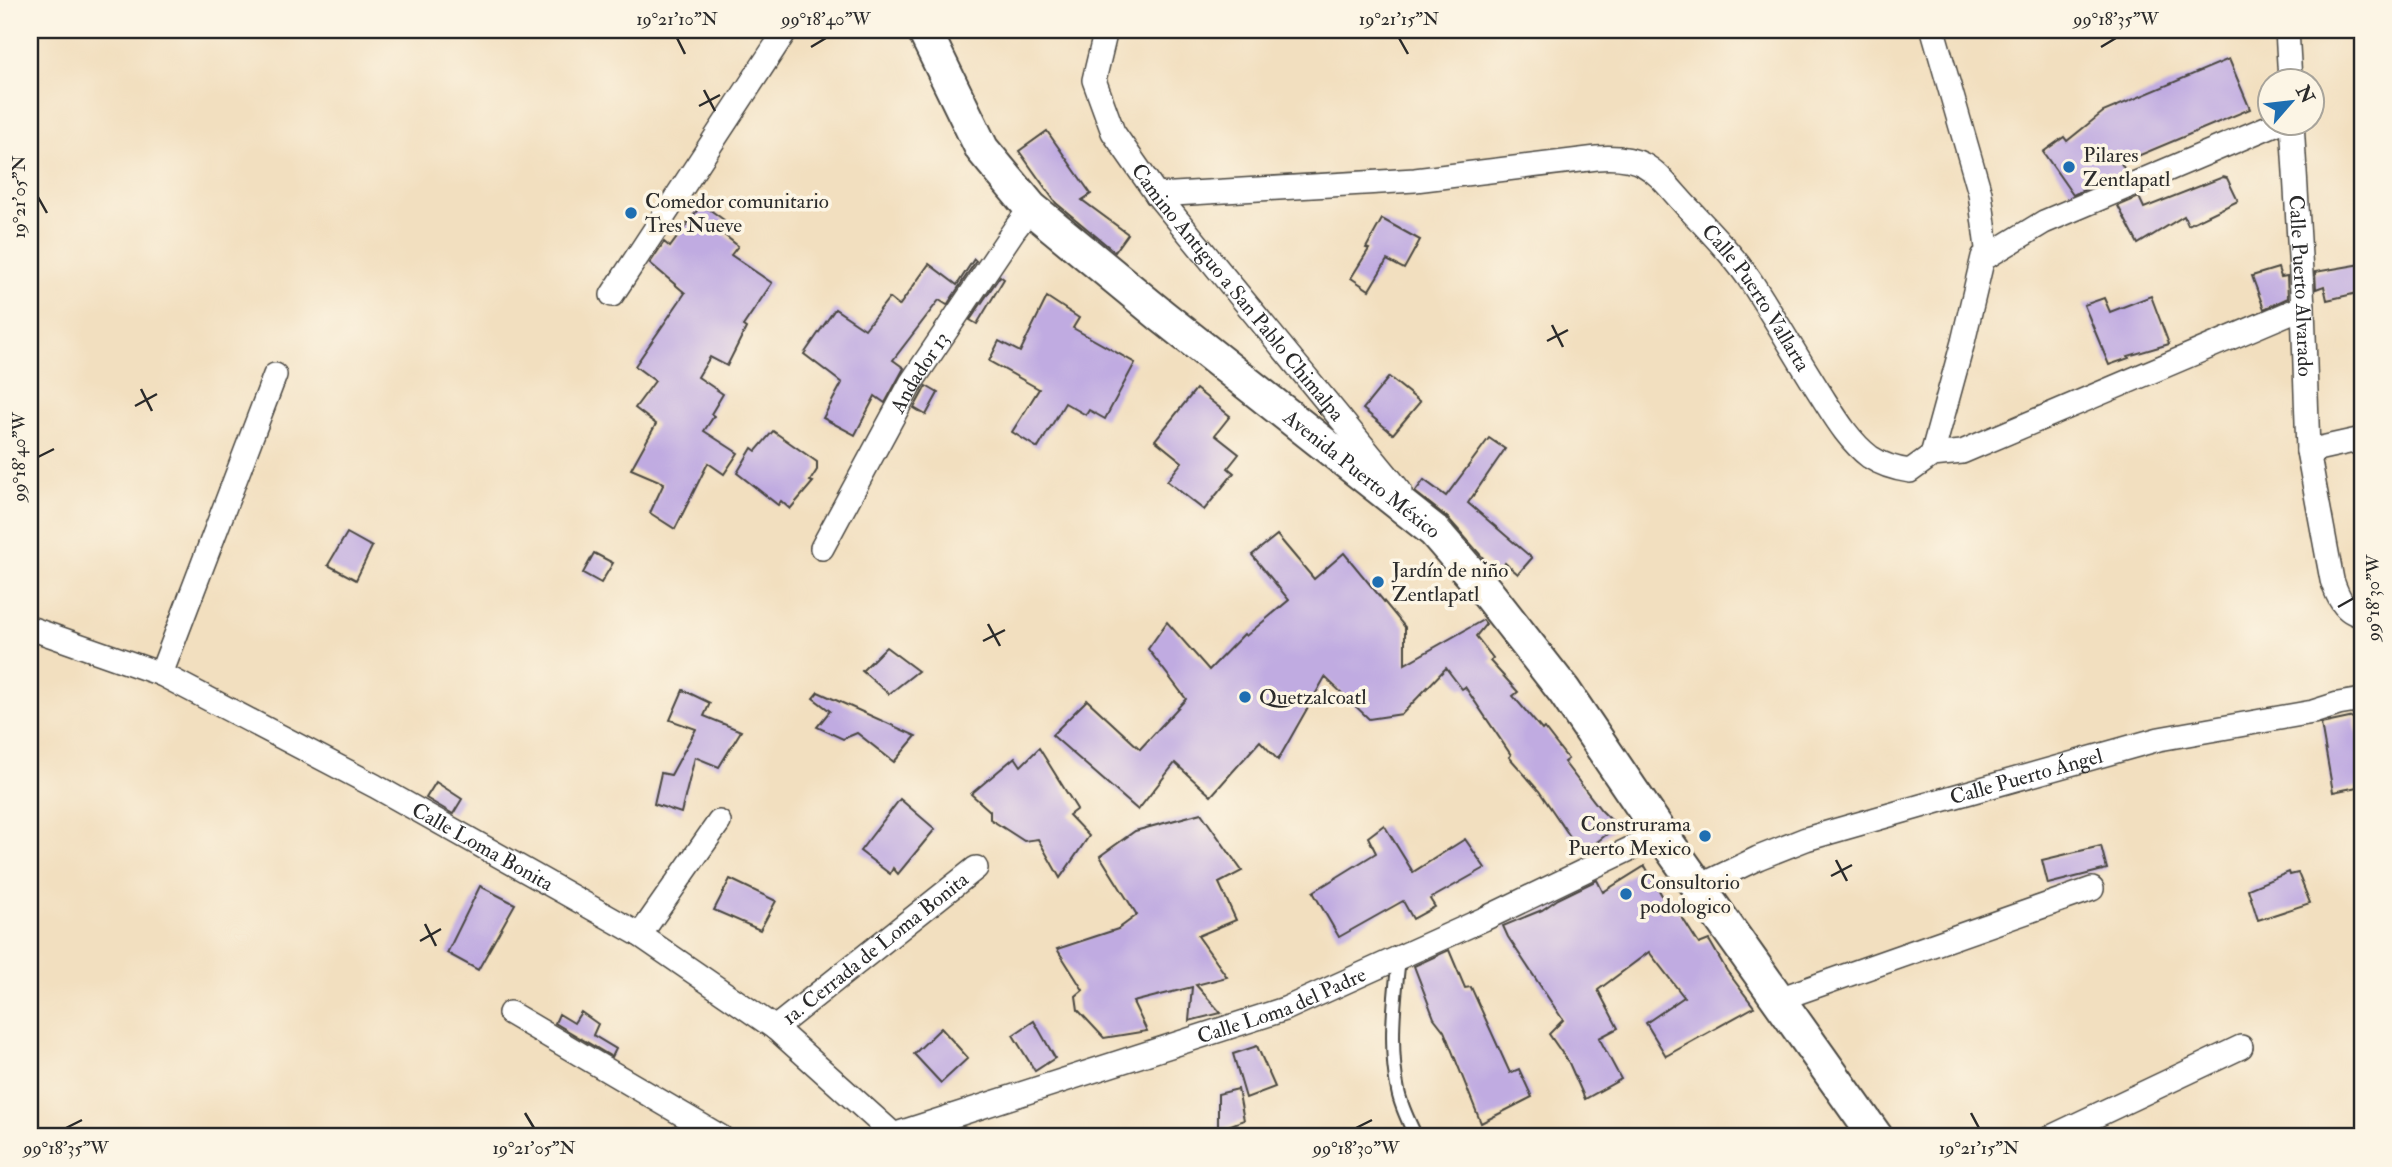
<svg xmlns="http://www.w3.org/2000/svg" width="2392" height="1167" viewBox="0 0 2392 1167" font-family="'IM FELL Double Pica',serif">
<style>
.building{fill:#c0abe1}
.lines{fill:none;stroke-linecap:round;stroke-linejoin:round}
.lane-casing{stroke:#494641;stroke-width:16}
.street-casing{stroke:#494641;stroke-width:26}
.secondary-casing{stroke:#494641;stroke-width:37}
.lane{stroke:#fff;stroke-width:12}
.street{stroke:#fff;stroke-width:23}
.secondary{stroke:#fff;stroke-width:33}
.ticks{fill:none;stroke:#2b2b2b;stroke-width:2.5}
.poi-dot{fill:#1f6fb2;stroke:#fcf5e5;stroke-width:2.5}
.labels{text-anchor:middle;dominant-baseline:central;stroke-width:7;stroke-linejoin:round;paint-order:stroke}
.poi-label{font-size:21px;fill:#2b2b2b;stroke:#fcf5e5;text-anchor:start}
.street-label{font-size:21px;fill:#2b2b2b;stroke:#fcf5e5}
.neatline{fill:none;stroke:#2b2b2b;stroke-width:2.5}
.ticks-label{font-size:18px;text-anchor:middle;fill:#2b2b2b}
</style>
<rect width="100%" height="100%" fill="#fcf5e5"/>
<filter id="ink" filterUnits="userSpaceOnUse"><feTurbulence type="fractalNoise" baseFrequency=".0143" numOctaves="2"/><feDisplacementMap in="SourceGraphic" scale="14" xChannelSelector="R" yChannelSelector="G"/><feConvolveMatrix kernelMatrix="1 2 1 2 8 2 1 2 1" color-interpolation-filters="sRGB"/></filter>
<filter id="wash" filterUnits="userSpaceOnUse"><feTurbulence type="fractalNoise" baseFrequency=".00686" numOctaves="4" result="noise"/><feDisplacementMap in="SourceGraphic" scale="28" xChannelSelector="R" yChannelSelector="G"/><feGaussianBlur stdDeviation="1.57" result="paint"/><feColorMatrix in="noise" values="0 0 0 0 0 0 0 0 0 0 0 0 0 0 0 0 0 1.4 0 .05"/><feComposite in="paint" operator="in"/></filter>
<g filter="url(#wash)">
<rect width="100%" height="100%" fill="#f2dfbf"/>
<g id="blocks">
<g class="building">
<path d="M2229,59L2250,109L2121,163L2126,172L2104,181L2103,178L2088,188L2073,195L2043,152L2064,137L2067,141L2103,112Z"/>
<path d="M1047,131L1091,194L1082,200L1128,234L1115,252L1056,203L1019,151Z"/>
<path d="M2223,177L2227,178L2238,201L2188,225L2184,216L2138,244L2118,206L2139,197L2144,208Z"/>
<path d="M702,204L724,220L723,222L727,226L722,233L738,246L731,255L772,283L743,326L746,328L727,366L710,357L698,377L723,394L711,414L714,416L704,431L738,453L724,474L708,463L675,529L650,513L664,483L631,469L656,424L635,408L655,381L635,366L685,293L650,263L664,242L670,247Z"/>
<path d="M1382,219L1420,240L1404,269L1387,260L1369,290L1351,278L1369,249L1366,248Z"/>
<path d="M974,259L976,261L947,305L939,300L893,360L904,368L885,403L875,396L855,435L823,418L842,383L804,354L835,309L865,329L889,298L899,306L929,264L957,285Z"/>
<path d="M2362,264V292L2327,300L2324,286L2316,289L2315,272Z"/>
<path d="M2278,268L2281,277L2287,276L2288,298L2264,309L2252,276Z"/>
<path d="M1000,276L1004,279L977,324L970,320Z"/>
<path d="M2151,296L2169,344L2128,356L2129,358L2109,365L2084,305L2104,298L2110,312Z"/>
<path d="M1047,297L1079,318L1073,328L1135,363L1105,419L1089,410L1086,415L1065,403L1038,448L1012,432L1039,389L989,361L999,341L1020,352Z"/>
<path d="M1389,377L1420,402L1393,434L1363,409Z"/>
<path d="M926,386L938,393L926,415L914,408Z"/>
<path d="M1196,389L1230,416L1215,435L1239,454L1228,468L1234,473L1204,510L1167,481L1182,462L1155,440Z"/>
<path d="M773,431L817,462V470L810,481L813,482L790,509L781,501L778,505L737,473L752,448L756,451Z"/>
<path d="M1489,438L1505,449L1468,503L1532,558L1518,574L1505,563L1498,575L1448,518L1415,492L1424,480L1446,496Z"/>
<path d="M347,533L372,547L356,580L328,565Z"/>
<path d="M1277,535L1314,579L1344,553L1405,627V664L1483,620L1486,624L1476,636L1493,658L1490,661L1518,692L1513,696L1542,730L1544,728L1568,759L1564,762L1601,810L1617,826L1582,854L1539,791L1509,757L1511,755L1465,687L1462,689L1446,668L1402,714L1369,719L1325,677L1278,760L1260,741L1211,796L1175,763L1138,810L1052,735L1087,700L1140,749L1186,699L1148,649L1167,622L1209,670L1244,634L1246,636L1289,600L1252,555Z"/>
<path d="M594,553L613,563L601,583L583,573Z"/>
<path d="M886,647L918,671L889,694L862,671Z"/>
<path d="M683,690L710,703L704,716L741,731L719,767L695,757L681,813L654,804L661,773L671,775L696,729L670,720Z"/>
<path d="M818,692L838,701L916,736L894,762L857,733L843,739L817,727L830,711L813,698Z"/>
<path d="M2354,717L2358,741L2362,740V786L2333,792L2321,724Z"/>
<path d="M1039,748L1077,809L1069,815L1089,836L1060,878L1038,839L1024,841L990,819V811L971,794L1015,757L1021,766Z"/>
<path d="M436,782L462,799L453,814L426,798Z"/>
<path d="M900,799L935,829L898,874L893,868L890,874L860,851Z"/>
<path d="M1201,813L1242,871L1219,883L1236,920L1198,936L1227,977L1196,985L1221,1013L1189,1021L1192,987L1133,1002L1147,1031L1104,1038L1078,1010L1076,996L1083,990L1057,949L1118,929L1137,915L1100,856L1135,831Z"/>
<path d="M1384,825L1413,872L1465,839L1485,868L1430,899L1435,907L1413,919L1403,901L1339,937L1313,892L1376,853L1368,837Z"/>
<path d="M2101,846L2107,869L2048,884L2042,860Z"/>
<path d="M1645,866L1671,911L1676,908L1699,944L1709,940L1727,971L1754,1007L1666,1056L1646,1023L1684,997L1649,952L1598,990L1618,1028L1599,1038L1621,1079L1585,1099L1569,1063L1549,1034L1563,1020L1508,937L1503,926L1542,910L1558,899L1597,880L1603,892Z"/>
<path d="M2289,872L2290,875L2298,873L2310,903L2258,920L2248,889Z"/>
<path d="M730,879L776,901L760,930L714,910Z"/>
<path d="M480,886L515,904L478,970L447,953Z"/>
<path d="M1449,950L1465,988L1471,987L1510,1073L1519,1069L1532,1097L1481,1123L1444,1031L1434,1018L1414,966Z"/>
<path d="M581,1012L598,1024L593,1035L616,1049L612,1057L555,1023L559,1014L574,1023Z"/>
<path d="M1034,1021L1055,1058L1035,1071L1013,1035Z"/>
<path d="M941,1028L968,1058L941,1083L914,1054Z"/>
<path d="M1257,1046L1275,1087L1246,1098L1233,1054Z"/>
<path d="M1238,1089L1244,1120L1218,1130V1094Z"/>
</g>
</g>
</g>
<g filter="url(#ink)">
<use href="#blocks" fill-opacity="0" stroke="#494641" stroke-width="2"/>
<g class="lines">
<g class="lane-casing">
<path id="lane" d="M1399,958C1394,1001 1389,1048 1398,1091C1401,1107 1409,1122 1416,1137"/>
</g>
<g class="street-casing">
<g id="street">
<path id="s1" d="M1106,30L1094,80L1113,132L1157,195L1400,491"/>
<path d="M2287,30L2290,80"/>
<path id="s2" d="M2292,122L2303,307L2308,451L2332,580C2337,595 2344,613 2362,615"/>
<path id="s3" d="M1157,195L1415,180L1597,158C1649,154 1656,174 1689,209C1711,233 1736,258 1754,286C1777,322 1798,359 1821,395C1835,417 1849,441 1870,457C1882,465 1896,469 1910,471L1932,455L1962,452L2303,307"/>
<path d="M1988,256L2044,222L2280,122"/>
<path d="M612,295L786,30"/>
<path d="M2308,451L2362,439"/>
<path d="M1932,455L1963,342L1983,257L1988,256L1980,193L1933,30"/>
<path id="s4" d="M822,548L911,383L1014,230L1031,208"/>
<path id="s5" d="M30,628L161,674L375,786L640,935L775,1028L894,1135"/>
<path d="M161,674L275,375"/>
<path id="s6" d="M1700,886L1758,858L1806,839L1942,800L2159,739L2313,712L2338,704L2362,700"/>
<path d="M640,935L719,822"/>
<path d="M1779,999L2092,889"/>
<path d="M510,1013L721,1137"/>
<path id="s7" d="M775,1028L976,868"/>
<path id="s8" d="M887,1137L1285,1009L1484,919L1661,834"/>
<path d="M2051,1137L2241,1047"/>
</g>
</g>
<g class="secondary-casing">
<g id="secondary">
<path id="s9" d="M924,30L982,149L1031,208L1162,316L1434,531L1485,590L1564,691L1661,834L1876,1137"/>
</g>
</g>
<use href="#lane" class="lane"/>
<use href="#street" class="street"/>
<use href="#secondary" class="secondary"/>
</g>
</g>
<path class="ticks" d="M677,38L685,54M1399,38L1408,54M811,47L826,38M2101,47L2116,38M704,90L715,111M699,106L720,95M38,197L47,213M1552,325L1563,347M1547,341L1568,330M141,389L152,411M135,406L157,394M38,457L54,449M2338,607L2354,598M988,624L1000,646M983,641L1005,630M1836,860L1847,881M1831,876L1852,865M425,924L436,946M420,941L441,929M525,1113L534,1128M1971,1113L1979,1128M66,1128L82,1120M1356,1128L1372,1120"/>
<g class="poi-dot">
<circle cx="2069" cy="167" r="7"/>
<circle cx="631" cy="213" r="7"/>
<circle cx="1378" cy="582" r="7"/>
<circle cx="1245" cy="697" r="7"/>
<circle cx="1705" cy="836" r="7"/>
<circle cx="1626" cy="894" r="7"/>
</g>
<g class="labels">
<g class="poi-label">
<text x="2083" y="155">Pilares<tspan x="2083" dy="24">Zentlapatl</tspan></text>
<text x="645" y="201">Comedor comunitario<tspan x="645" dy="24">Tres Nueve</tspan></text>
<text x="1392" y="570">Jardín de niño<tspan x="1392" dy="24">Zentlapatl</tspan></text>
<text x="1259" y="697">Quetzalcoatl</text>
<text x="1691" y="824" text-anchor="end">Construrama<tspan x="1691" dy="24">Puerto Mexico</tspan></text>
<text x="1640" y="882">Consultorio<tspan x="1640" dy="24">podologico</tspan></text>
</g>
<g class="street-label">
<text stroke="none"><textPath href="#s2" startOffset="164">Calle Puerto Alvarado</textPath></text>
<text stroke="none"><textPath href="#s1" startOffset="310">Camino Antiguo a San Pablo Chimalpa</textPath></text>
<text stroke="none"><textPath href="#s3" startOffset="665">Calle Puerto Vallarta</textPath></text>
<text stroke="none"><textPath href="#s4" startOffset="201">Andador 13</textPath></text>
<text stroke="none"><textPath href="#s9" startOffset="634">Avenida Puerto México</textPath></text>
<text stroke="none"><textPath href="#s6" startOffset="345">Calle Puerto Ángel</textPath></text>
<text stroke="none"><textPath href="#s5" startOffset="504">Calle Loma Bonita</textPath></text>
<text stroke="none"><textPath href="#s7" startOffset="128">1a. Cerrada de Loma Bonita</textPath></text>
<text stroke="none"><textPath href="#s8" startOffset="416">Calle Loma del Padre</textPath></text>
</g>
</g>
<rect width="2392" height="1167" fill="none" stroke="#fcf5e5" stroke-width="77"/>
<g transform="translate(2291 102) rotate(62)"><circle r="33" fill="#fcf5e5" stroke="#a8a49b" stroke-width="2"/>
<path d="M0-5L12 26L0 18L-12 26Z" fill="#1f6fb2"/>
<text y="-10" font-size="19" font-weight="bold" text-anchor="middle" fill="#2b2b2b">N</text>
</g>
<rect x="38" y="38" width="2316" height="1090" class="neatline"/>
<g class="ticks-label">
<text x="677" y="25">19°21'10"N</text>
<text x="826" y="25">99°18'40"W</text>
<text x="1399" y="25">19°21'15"N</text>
<text x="2116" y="25">99°18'35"W</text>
<text transform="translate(19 197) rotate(-90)" y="6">19°21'05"N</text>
<text transform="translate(19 457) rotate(-90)" y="6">99°18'40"W</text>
<text transform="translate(2373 598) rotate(-90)" y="6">99°18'30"W</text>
<text x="66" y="1154">99°18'35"W</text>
<text x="534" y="1154">19°21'05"N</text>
<text x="1356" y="1154">99°18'30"W</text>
<text x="1979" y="1154">19°21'15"N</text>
</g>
</svg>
